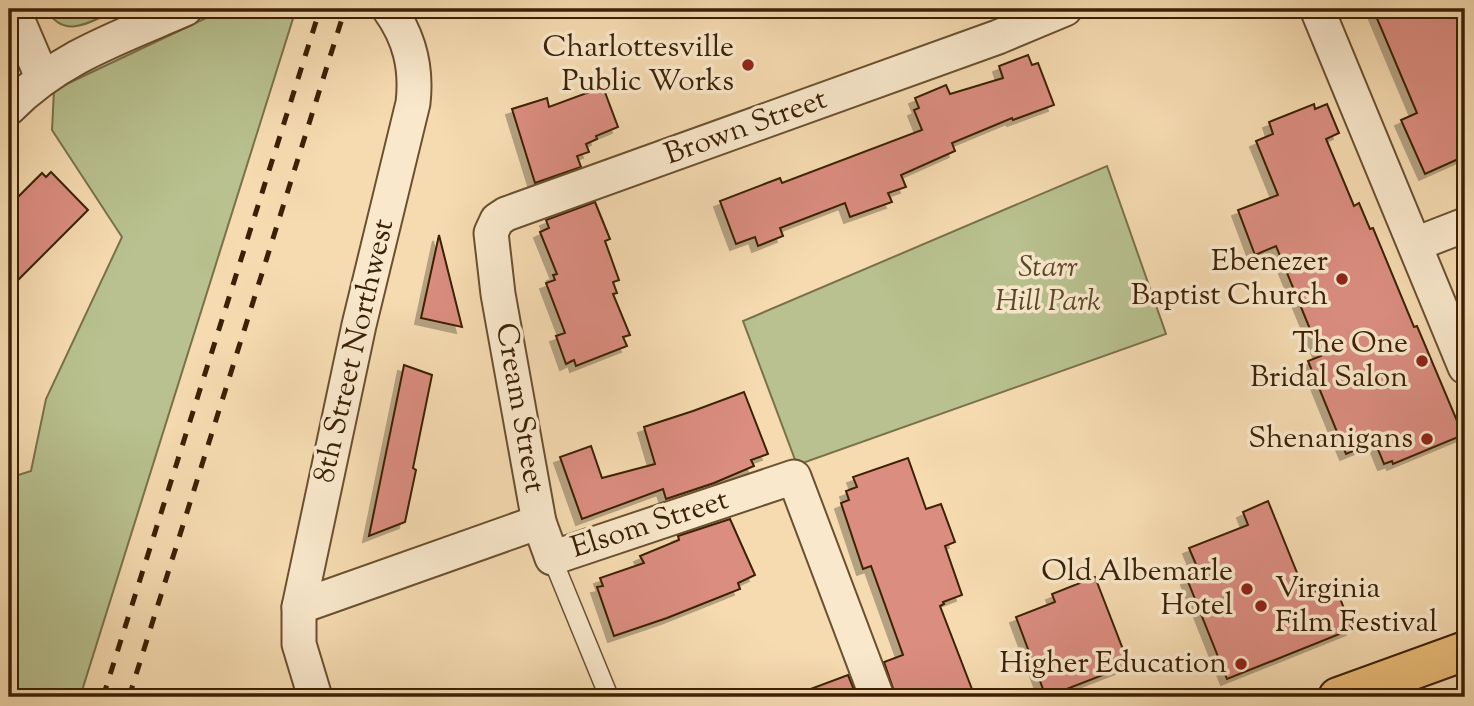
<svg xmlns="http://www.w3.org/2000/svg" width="1474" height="706" viewBox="0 0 1474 706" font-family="'Sorts Mill Goudy',serif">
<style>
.green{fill:#b8c18f;stroke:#7a714a;stroke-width:2}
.building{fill:#db8d80;stroke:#3b2104;stroke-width:2;filter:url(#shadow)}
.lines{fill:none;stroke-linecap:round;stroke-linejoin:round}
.service-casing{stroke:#6a502f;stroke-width:21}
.minor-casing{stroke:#6a502f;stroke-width:37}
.primary-casing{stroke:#3b2104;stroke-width:42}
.service{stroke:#f9e8cc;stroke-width:18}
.minor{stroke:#f9e8cc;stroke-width:33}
.primary{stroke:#ebbe78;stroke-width:38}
.rail{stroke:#3b2104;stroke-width:5;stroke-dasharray:12 12;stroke-linecap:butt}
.poi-dot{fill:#8f2418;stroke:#f9e8cc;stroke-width:2.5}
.labels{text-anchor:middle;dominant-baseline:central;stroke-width:7;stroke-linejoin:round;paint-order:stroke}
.poi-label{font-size:30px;fill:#3b2104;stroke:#f9e8cc;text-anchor:end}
.street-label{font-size:30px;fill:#3b2104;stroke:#f9e8cc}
.park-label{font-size:30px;font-style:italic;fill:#5a4927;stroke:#f9e8cc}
</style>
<defs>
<filter id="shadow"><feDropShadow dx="-6" dy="6" stdDeviation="0" flood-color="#0004"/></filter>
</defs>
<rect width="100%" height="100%" fill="#f6dbb1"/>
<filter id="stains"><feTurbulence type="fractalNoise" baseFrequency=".00286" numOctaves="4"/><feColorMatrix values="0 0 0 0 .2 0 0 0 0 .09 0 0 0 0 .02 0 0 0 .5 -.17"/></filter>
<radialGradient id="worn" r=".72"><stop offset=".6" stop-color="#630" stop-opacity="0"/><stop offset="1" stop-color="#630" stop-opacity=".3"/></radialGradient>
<g class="green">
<path d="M46,9H119C92,20 65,42 46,9Z"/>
<path d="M225,9H296L80,697H9V478L31,471L46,399L122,237L52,130L54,90Z"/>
<path d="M1107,166L1166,334L797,465L743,321Z"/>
</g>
<g class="building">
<path d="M1373,9H1465V156L1425,174L1401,120L1417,113Z"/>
<path d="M1028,55L1032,65L1038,63L1054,105L1013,120L1012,118L952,143L955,151L901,175L906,187L888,193L892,202L850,217L845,203L780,228L783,236L758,246L755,237L736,244L720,201L780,178L782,183L922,130L914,110L919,108L915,98L946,85L950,94L1003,78L999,66Z"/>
<path d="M603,87L618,127L596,136L597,139L586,144L589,152L577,156L581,167L535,183L512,109L547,98L549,107Z"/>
<path d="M1314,104L1315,109L1327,104L1339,133L1326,139L1354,206L1359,203L1370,229L1373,228L1414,327L1417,326L1463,435L1393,464L1392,461L1384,464L1375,442L1346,454L1308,361L1321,356L1276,246L1255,255L1238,210L1278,195L1256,141L1273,134L1269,122Z"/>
<path d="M51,172L88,210L9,289V206L42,173L46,177Z"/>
<path d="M595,202L610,239L605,241L619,280L613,282L617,293L613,294L630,335L623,337L627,346L576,366L574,360L566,364L556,336L565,333L546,283L555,280L553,275L557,274L540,232L549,228L546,220Z"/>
<path d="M439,235L462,327L421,318Z"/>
<path d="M404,365L432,375L413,468L416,470L405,522L369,536Z"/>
<path d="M744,392L768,454L751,460L754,466L714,483L666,499L663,489L582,519L560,457L591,446L602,478L655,464L644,427L693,411Z"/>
<path d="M908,458L926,509L941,504L955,542L945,546L962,595L943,602L944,604L940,606L975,697H896L884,662L903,655L871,566L863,569L841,503L849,500L846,491L857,487L853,477Z"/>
<path d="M1268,501L1306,595L1334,583L1352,629L1227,679L1187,579L1200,574L1189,548L1248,525L1243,512Z"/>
<path d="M730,519L755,575L738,583L740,589L667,618L614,636L597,587L603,586L600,578L644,563L640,556L679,540L678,536Z"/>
<path d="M1095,577L1129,665L1046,697L1016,617L1055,602L1052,594Z"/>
<path d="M848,675L857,697H798L797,694Z"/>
</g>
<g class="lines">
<g class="service-casing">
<path id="service" d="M552,558L609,697"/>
</g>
<g class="minor-casing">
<g id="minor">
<path d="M13,9L42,77"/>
<path d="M1317,9L1465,367"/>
<path d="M9,108C59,57 121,37 185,9"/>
<path d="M1416,244L1465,225"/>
<path d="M299,607L539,522"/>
<path d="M315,697L299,644V607L359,325L413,103C417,68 410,38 389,9"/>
<path d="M877,697L794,477L552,558L539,522L498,294L491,233L497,220L506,214L998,37L1065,9"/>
</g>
</g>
<g class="primary-casing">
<path id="primary" d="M1338,697L1465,651"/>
</g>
<use href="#service" class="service"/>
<use href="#minor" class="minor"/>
<use href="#primary" class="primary"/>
<g class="rail">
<path d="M103,697L320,9"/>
<path d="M129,697L345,9"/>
</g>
</g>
<g class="poi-dot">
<circle cx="748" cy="65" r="7"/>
<circle cx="1342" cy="279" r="7"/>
<circle cx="1422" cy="361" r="7"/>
<circle cx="1427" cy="439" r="7"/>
<circle cx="1247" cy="589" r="7"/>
<circle cx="1261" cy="606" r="7"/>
<circle cx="1241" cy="664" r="7"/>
</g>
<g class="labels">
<g class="poi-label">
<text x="734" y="48">Charlottesville<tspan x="734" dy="34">Public Works</tspan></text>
<text x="1328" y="262">Ebenezer<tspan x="1328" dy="34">Baptist Church</tspan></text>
<text x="1408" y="344">The One<tspan x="1408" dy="34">Bridal Salon</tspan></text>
<text x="1413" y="439">Shenanigans</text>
<text x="1233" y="572">Old Albemarle<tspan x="1233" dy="34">Hotel</tspan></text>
<text x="1275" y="589" text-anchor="start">Virginia<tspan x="1275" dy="34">Film Festival</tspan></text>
<text x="1227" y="664">Higher Education</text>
</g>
<g class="street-label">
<text transform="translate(746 128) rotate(-20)">Brown Street</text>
<text transform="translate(355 351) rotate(-77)">8th Street Northwest</text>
<text transform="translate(519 408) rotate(80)">Cream Street</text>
<text transform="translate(650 525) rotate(-18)">Elsom Street</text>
</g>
<g class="park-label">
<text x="1048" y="268">Starr<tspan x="1048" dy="34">Hill Park</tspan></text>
</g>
</g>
<rect width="1474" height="706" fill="none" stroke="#f6dbb1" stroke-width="35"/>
<rect x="10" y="10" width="1453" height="685" fill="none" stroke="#3b2104" stroke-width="3.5"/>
<rect x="18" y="18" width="1439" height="671" fill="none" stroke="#3b2104" stroke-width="2"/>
<rect width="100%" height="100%" filter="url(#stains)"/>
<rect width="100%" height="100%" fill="url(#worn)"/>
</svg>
